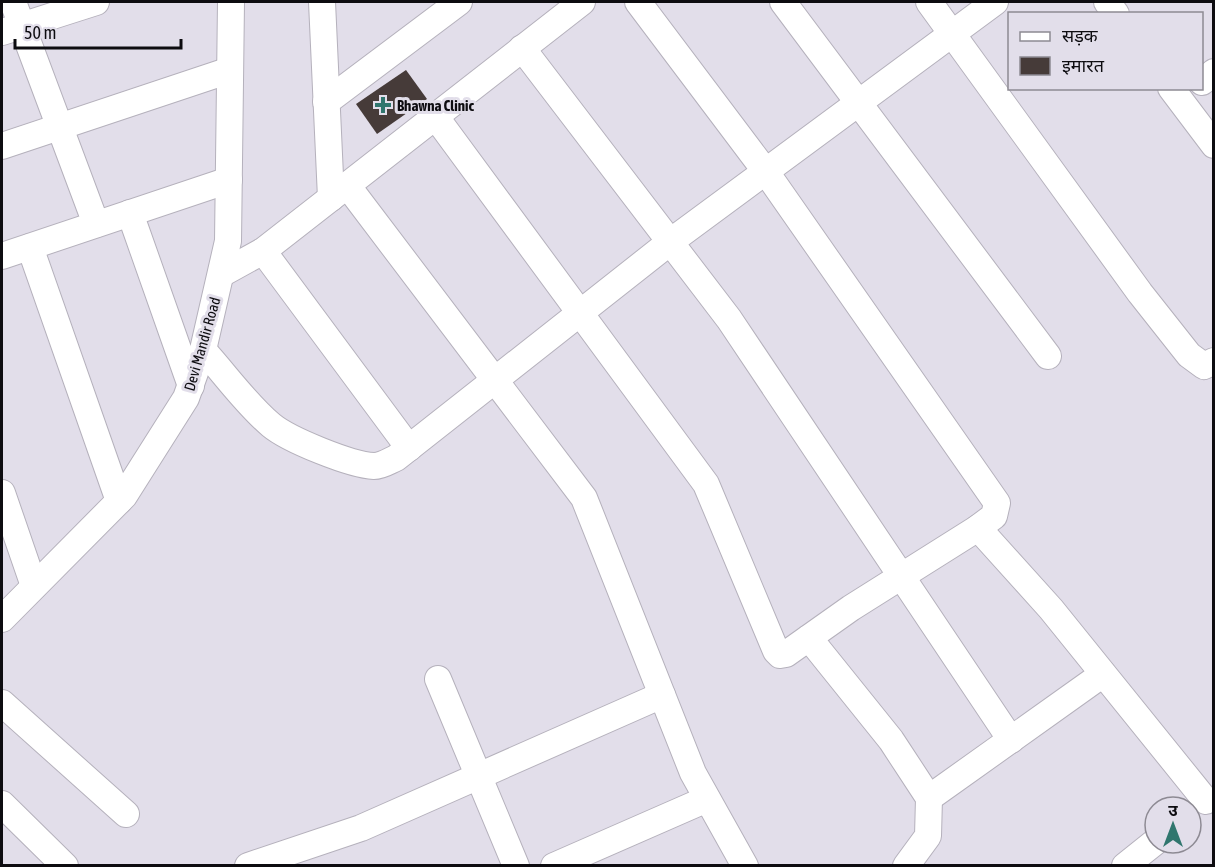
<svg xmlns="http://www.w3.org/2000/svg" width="1215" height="867" viewBox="0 0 1215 867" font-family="'Asap Condensed','Noto Sans Devanagari',sans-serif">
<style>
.building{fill:#463b39}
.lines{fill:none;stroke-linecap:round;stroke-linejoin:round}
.street-casing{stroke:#b5b1bc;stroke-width:28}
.street{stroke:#fff;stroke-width:26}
.poi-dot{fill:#30766e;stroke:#e2deea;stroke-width:2}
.labels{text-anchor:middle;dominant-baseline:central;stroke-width:6;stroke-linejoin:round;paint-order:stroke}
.poi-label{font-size:15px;font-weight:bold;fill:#0d0c10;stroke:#e2deea;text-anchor:start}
.street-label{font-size:15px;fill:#0d0c10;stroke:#e2deea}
</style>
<rect width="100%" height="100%" fill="#e2deea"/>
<path class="building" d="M406,70L427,99L377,134L356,104Z"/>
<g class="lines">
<g class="street-casing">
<g id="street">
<path d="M13,2L96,224"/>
<path d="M322,2L331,198"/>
<path d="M783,2L1048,356"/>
<path d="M929,2L1140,293L1189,355L1204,366L1214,361"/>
<path d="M1107,2L1116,14"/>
<path d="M2,32L96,2"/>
<path d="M522,48L729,319L1011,740"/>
<path d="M1202,82L1214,72"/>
<path d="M1171,88L1214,145"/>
<path d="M326,102L459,2"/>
<path d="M435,116L706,484L776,651L780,655L786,654L851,608L978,528L994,516L997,503L766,172L638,2"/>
<path d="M2,146L230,70"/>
<path d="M347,185L584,498L693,773L745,866"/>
<path d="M130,213L191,386"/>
<path d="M30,247L119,501"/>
<path d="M263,251L409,448"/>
<path d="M2,256L229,180"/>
<path d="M223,273L263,251L582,2"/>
<path d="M203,350C225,374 246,404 271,425C289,440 351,465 374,466C382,466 389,461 396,458L670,242L995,2"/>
<path d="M2,493L34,586"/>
<path d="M978,528L1051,609L1206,801"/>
<path d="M2,619L124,496L186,398L203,350L228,241L231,2"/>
<path d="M809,638L891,740L929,798L928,836L906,866"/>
<path d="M438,679L516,866"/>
<path d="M2,703L126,814"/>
<path d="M929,798L1103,674"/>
<path d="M2,804L65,866"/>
<path d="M248,866L361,828L662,695"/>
<path d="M554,866L707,799"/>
<path d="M1125,866L1155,842"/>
</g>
</g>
<use href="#street" class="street"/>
</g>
<path class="poi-dot" d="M380 96h6v6h6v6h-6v6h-6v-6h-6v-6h6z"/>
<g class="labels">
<g class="poi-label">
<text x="397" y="105">Bhawna Clinic</text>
</g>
<g class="street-label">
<text transform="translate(202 344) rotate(-74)">Devi Mandir Road</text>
</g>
</g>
<rect width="1215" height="867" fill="none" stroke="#0d0c10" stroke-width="6"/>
<rect x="1008" y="12" width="195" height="78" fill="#e2deea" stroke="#8d8a93" stroke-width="1.5"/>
<rect x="1020" y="32" width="30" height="9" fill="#ffffff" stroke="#8d8a93" stroke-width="1.5"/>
<text x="1062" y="42" font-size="18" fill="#0d0c10">सड़क</text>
<rect x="1020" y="57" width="30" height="18" fill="#463b39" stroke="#8d8a93" stroke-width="1.5"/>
<text x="1062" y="72" font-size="18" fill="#0d0c10">इमारत</text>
<g transform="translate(1173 825)"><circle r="28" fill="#e2deea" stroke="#8d8a93" stroke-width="1.5"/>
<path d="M0-4.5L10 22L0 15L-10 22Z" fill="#30766e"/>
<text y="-9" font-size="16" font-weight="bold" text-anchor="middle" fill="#0d0c10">उ</text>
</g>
<path d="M15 39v9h166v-9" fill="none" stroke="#0d0c10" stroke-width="3"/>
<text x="24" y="39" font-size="18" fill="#0d0c10" stroke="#e2deea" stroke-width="4.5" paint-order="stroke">50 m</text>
</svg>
